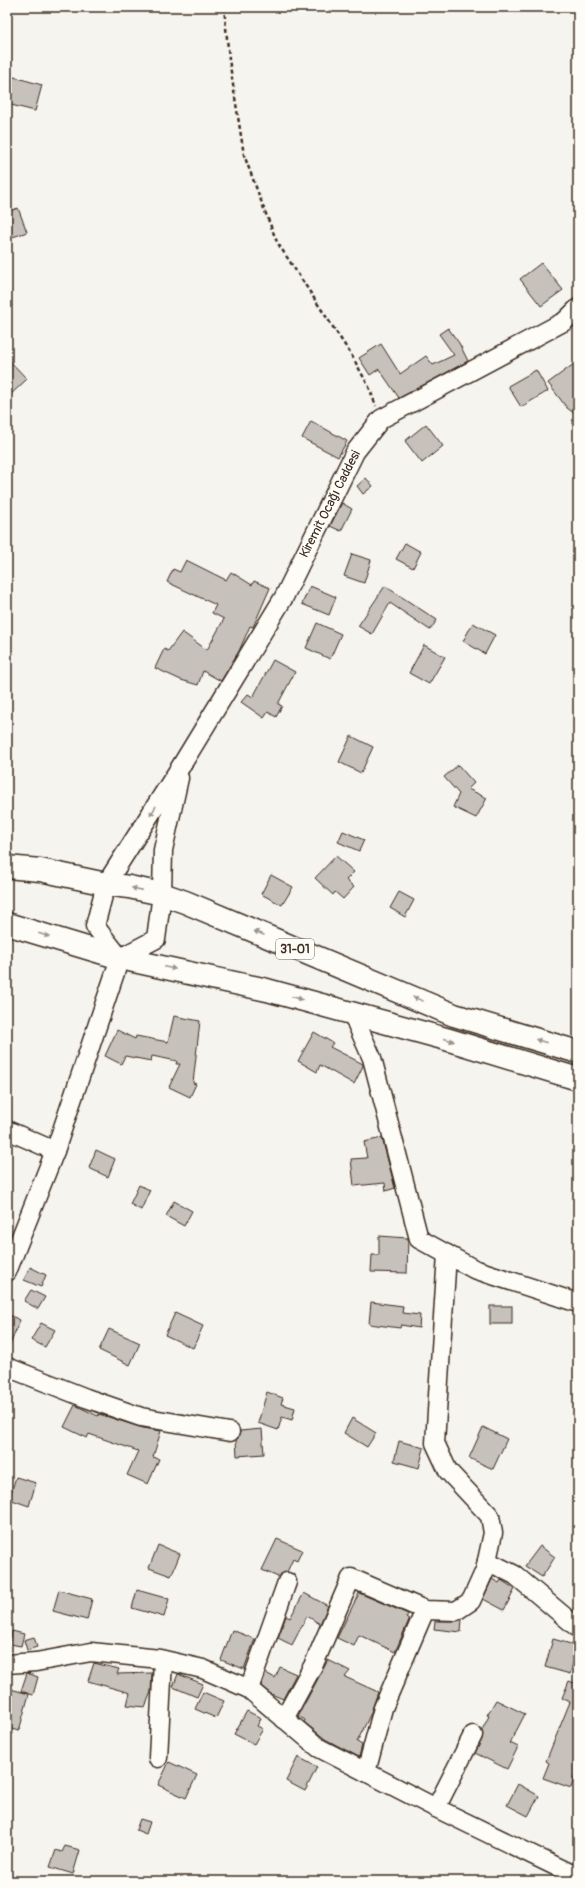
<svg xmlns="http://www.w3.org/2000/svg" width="585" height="1888" viewBox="0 0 585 1888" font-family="Pangolin,sans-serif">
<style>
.building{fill:#c7c1bb;stroke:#3b2a1e}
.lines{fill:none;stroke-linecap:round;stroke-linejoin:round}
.minor-casing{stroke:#3b2a1e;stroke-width:21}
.highway-casing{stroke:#3b2a1e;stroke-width:25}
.path{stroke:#3b2a1e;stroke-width:2.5;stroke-dasharray:4 3;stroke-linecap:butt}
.minor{stroke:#fdfcf7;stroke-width:18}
.highway{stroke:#fdfcf7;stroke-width:22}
.oneway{fill:#9c938a}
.labels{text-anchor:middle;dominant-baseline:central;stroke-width:3;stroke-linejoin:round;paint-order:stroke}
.shield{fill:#fdfcf7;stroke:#75695f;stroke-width:1}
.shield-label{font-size:12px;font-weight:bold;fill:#3b2a1e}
.street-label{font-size:13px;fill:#3b2a1e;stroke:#fdfcf7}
</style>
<rect width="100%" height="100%" fill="#f5f4ee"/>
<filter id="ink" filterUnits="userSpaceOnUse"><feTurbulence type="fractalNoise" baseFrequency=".025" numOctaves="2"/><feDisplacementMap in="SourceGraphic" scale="8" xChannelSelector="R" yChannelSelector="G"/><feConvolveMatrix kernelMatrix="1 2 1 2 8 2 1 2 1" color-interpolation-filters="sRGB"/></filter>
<g filter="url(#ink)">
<g class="building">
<path d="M7,75L42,85L35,111L7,104Z"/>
<path d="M18,208L27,232L7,239V212Z"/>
<path d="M541,263L563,290L541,306L520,279Z"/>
<path d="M448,328L459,343L468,361L399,398L379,369L370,375L359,358L381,344L400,374L426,356L433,365L454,355L439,334Z"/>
<path d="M7,358L27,379L7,398Z"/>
<path d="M578,361V416L567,408L548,383Z"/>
<path d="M536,370L548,391L521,407L508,386Z"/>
<path d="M311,421L347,441L338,457L302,438Z"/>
<path d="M426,424L443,446L422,463L405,441Z"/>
<path d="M366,478L373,486L363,494L357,486Z"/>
<path d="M342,503L352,509L341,531L330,526Z"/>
<path d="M405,543L421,552L413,568L396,559Z"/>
<path d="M352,554L371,560L364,583L344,576Z"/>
<path d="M186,560L226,580L231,572L252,585L254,581L270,588L253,627L250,626L239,651L221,681L203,671L198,685L181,680L155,668L164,649L168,651L182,632L207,650L224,619L212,613L216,605L167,582L173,569L180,572Z"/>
<path d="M310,586L336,597L329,615L302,604Z"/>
<path d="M385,586L437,620L430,630L390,603L372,634L358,626Z"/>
<path d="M317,623L341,634L330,659L306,648Z"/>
<path d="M473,623L495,635L485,654L463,641Z"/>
<path d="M424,645L445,657L429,684L409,673Z"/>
<path d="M273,660L295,672L278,704L282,706L276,717L268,712L264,718L241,702L248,694L253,697Z"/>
<path d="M351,736L373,747L361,773L339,762Z"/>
<path d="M458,765L474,783L468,789L487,798L476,818L453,807L459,794L444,777Z"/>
<path d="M343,831L364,840L359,851L338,842Z"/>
<path d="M336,856L354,872L346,880L354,887L343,899L335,892L333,895L315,878Z"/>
<path d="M271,875L293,887L282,905L261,894Z"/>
<path d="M399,892L414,900L405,917L390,908Z"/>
<path d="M174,1016L200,1021L193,1083L196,1084L190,1097L169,1087L180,1064H176L177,1061L152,1056L151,1061L125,1056L121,1064L105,1056L117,1030L135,1039L136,1036L168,1042Z"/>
<path d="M314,1032L333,1043L330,1047L363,1064V1066L354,1084L320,1065L317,1072L298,1061Z"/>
<path d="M382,1138L395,1188L386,1191L385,1183L354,1186L351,1159L367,1158L364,1142Z"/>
<path d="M96,1150L115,1159L108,1177L89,1168Z"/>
<path d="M139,1185L150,1190L141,1210L130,1204Z"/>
<path d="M174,1201L192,1211L184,1226L166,1216Z"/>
<path d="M379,1236L408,1238L407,1273L371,1272L372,1255H379Z"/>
<path d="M30,1267L46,1275L41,1287L24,1280Z"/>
<path d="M31,1290L45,1297L38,1309L24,1301Z"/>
<path d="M371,1302L403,1306L402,1313L420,1315L419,1328L401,1325L400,1328L369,1324Z"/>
<rect x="490" y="1306" width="22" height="18"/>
<path d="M175,1313L203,1326L193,1348L165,1335Z"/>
<path d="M7,1314L20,1320L7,1352Z"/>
<path d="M41,1323L55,1330L45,1347L31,1340Z"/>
<path d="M109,1329L140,1343L130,1365L99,1350Z"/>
<path d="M267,1392L283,1398L281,1404L295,1408L292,1420L282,1417L278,1430L258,1423Z"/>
<path d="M75,1405L98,1416L99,1414L143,1428L161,1431L153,1457L159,1459L148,1484L127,1475L138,1451L89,1434L87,1438L64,1427Z"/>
<path d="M352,1418L376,1433L367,1447L344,1433Z"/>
<path d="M483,1427L507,1439L493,1469L469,1458Z"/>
<path d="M262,1429L264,1454L237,1456L236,1440L238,1438L240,1431Z"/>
<path d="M399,1441L424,1448L419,1468L394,1461Z"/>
<path d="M16,1477L36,1483L29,1506L9,1499Z"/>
<path d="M277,1539L302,1550L297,1561L293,1559L287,1572L281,1574L278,1577L262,1570Z"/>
<path d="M158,1545L180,1554L171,1576L149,1568Z"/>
<path d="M540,1546L555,1557L542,1577L525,1566Z"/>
<path d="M492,1579L499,1583L501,1580L515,1589L504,1610L483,1599Z"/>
<path d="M59,1590L92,1599L87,1620L53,1611Z"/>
<path d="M137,1590L169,1599L164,1617L132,1608Z"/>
<path d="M304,1593L328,1606L320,1624L307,1616L292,1645L278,1638L286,1616L290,1618Z"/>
<path d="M359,1593L408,1614L406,1618L409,1620L395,1652L359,1635L354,1646L337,1638Z"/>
<path d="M462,1619L461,1632L434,1629L435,1621H456Z"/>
<path d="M232,1630L255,1639L244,1669L221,1660Z"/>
<path d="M12,1631L24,1634L21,1646L10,1644Z"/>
<path d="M34,1637L37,1647L27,1650L24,1640Z"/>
<path d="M553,1639L578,1646L570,1674L545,1667Z"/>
<path d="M328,1660L350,1671L345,1677L378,1692L370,1715L357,1742L362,1745L359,1757L325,1739L304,1722L305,1720L298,1716Z"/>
<path d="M94,1663L119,1669L117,1674L152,1673L151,1692L145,1707L127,1705L130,1693L88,1681Z"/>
<path d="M280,1667L296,1674L283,1699L271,1694L261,1686L266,1673L275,1678Z"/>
<path d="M27,1673L38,1677L33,1695L21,1691Z"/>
<path d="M178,1674L203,1684L197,1697L173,1687Z"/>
<path d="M569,1681L577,1684L578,1683V1766L571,1788L543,1778L549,1763L546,1761L570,1702L562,1698Z"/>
<path d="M7,1688L29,1694L19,1731L7,1728Z"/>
<path d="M203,1692L224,1701L216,1718L195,1709Z"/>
<path d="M496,1700L525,1714L510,1743L518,1747L507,1769L475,1753L482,1739V1730L489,1716L487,1715Z"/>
<path d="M247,1711L261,1718L257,1726L263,1729L254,1744L234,1734Z"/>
<path d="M298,1757L317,1767L305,1791L286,1781Z"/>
<path d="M169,1762L197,1775L186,1798L158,1785Z"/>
<path d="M518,1784L539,1796L528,1816L507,1805Z"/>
<path d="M140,1819L150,1822L146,1834L136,1830Z"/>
<path d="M65,1846L80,1850L73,1874L50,1867L56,1850L62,1852Z"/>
</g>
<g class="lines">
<g class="minor-casing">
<g id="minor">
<path d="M120,958L95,926L106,884L181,766L284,597L355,452L381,419L565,321L578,308"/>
<path d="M352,1013L372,1058L419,1239L474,1269L578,1303"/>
<path d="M7,1130L55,1151"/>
<path d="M7,1272L55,1151L120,958L156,939L162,894L163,850L179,778"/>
<path d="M7,1367L86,1398L141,1417L230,1432"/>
<path d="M487,1561L515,1575L578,1628"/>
<path d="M7,1664L36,1662L91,1652L160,1659L203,1669L249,1689L319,1748L436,1808L578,1877"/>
<path d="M249,1689L287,1582"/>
<path d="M284,1719L314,1664L351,1578L425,1610L456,1611L471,1601L485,1570L493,1533L490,1516L448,1471L435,1443L447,1254"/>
<path d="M158,1758L163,1660"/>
<path d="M366,1772L383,1708L425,1610"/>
<path d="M436,1808L473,1735"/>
</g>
</g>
<g class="highway-casing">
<g id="highway">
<path d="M7,867L40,870L106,884L129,887L162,894L185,902L454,1015L578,1052"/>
<path d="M7,924L120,958L267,990L446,1039L578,1079"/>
</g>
</g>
<path class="path" d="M224,7L229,59L244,155L266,214L277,242L352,356L369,387L376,406"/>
<use href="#minor" class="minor"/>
<use href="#highway" class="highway"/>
</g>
<defs><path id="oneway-solid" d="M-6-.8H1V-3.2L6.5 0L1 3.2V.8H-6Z"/></defs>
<g class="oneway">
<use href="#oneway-solid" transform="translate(153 811) rotate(122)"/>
<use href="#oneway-solid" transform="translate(137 889) rotate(-167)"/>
<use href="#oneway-solid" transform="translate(259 933) rotate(-157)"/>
<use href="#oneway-solid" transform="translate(44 935) rotate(17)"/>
<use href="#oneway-solid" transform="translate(170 968) rotate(12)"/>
<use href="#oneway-solid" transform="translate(297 998) rotate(15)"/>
<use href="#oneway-solid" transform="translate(418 999) rotate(-158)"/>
<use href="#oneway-solid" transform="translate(449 1040) rotate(17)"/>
<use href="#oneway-solid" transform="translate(541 1041) rotate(-163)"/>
</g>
</g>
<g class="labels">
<rect class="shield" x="276" y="939" width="38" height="20" rx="3"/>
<g class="shield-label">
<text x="295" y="949">31-01</text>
</g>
<g class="street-label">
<text transform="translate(330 504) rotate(-63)">Kiremit Ocağı Caddesi</text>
</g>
</g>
<rect width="585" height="1888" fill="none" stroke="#fdfcf7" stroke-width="24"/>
<rect x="12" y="12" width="561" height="1864" fill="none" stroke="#3b2a1e" stroke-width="1.5" filter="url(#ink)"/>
</svg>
